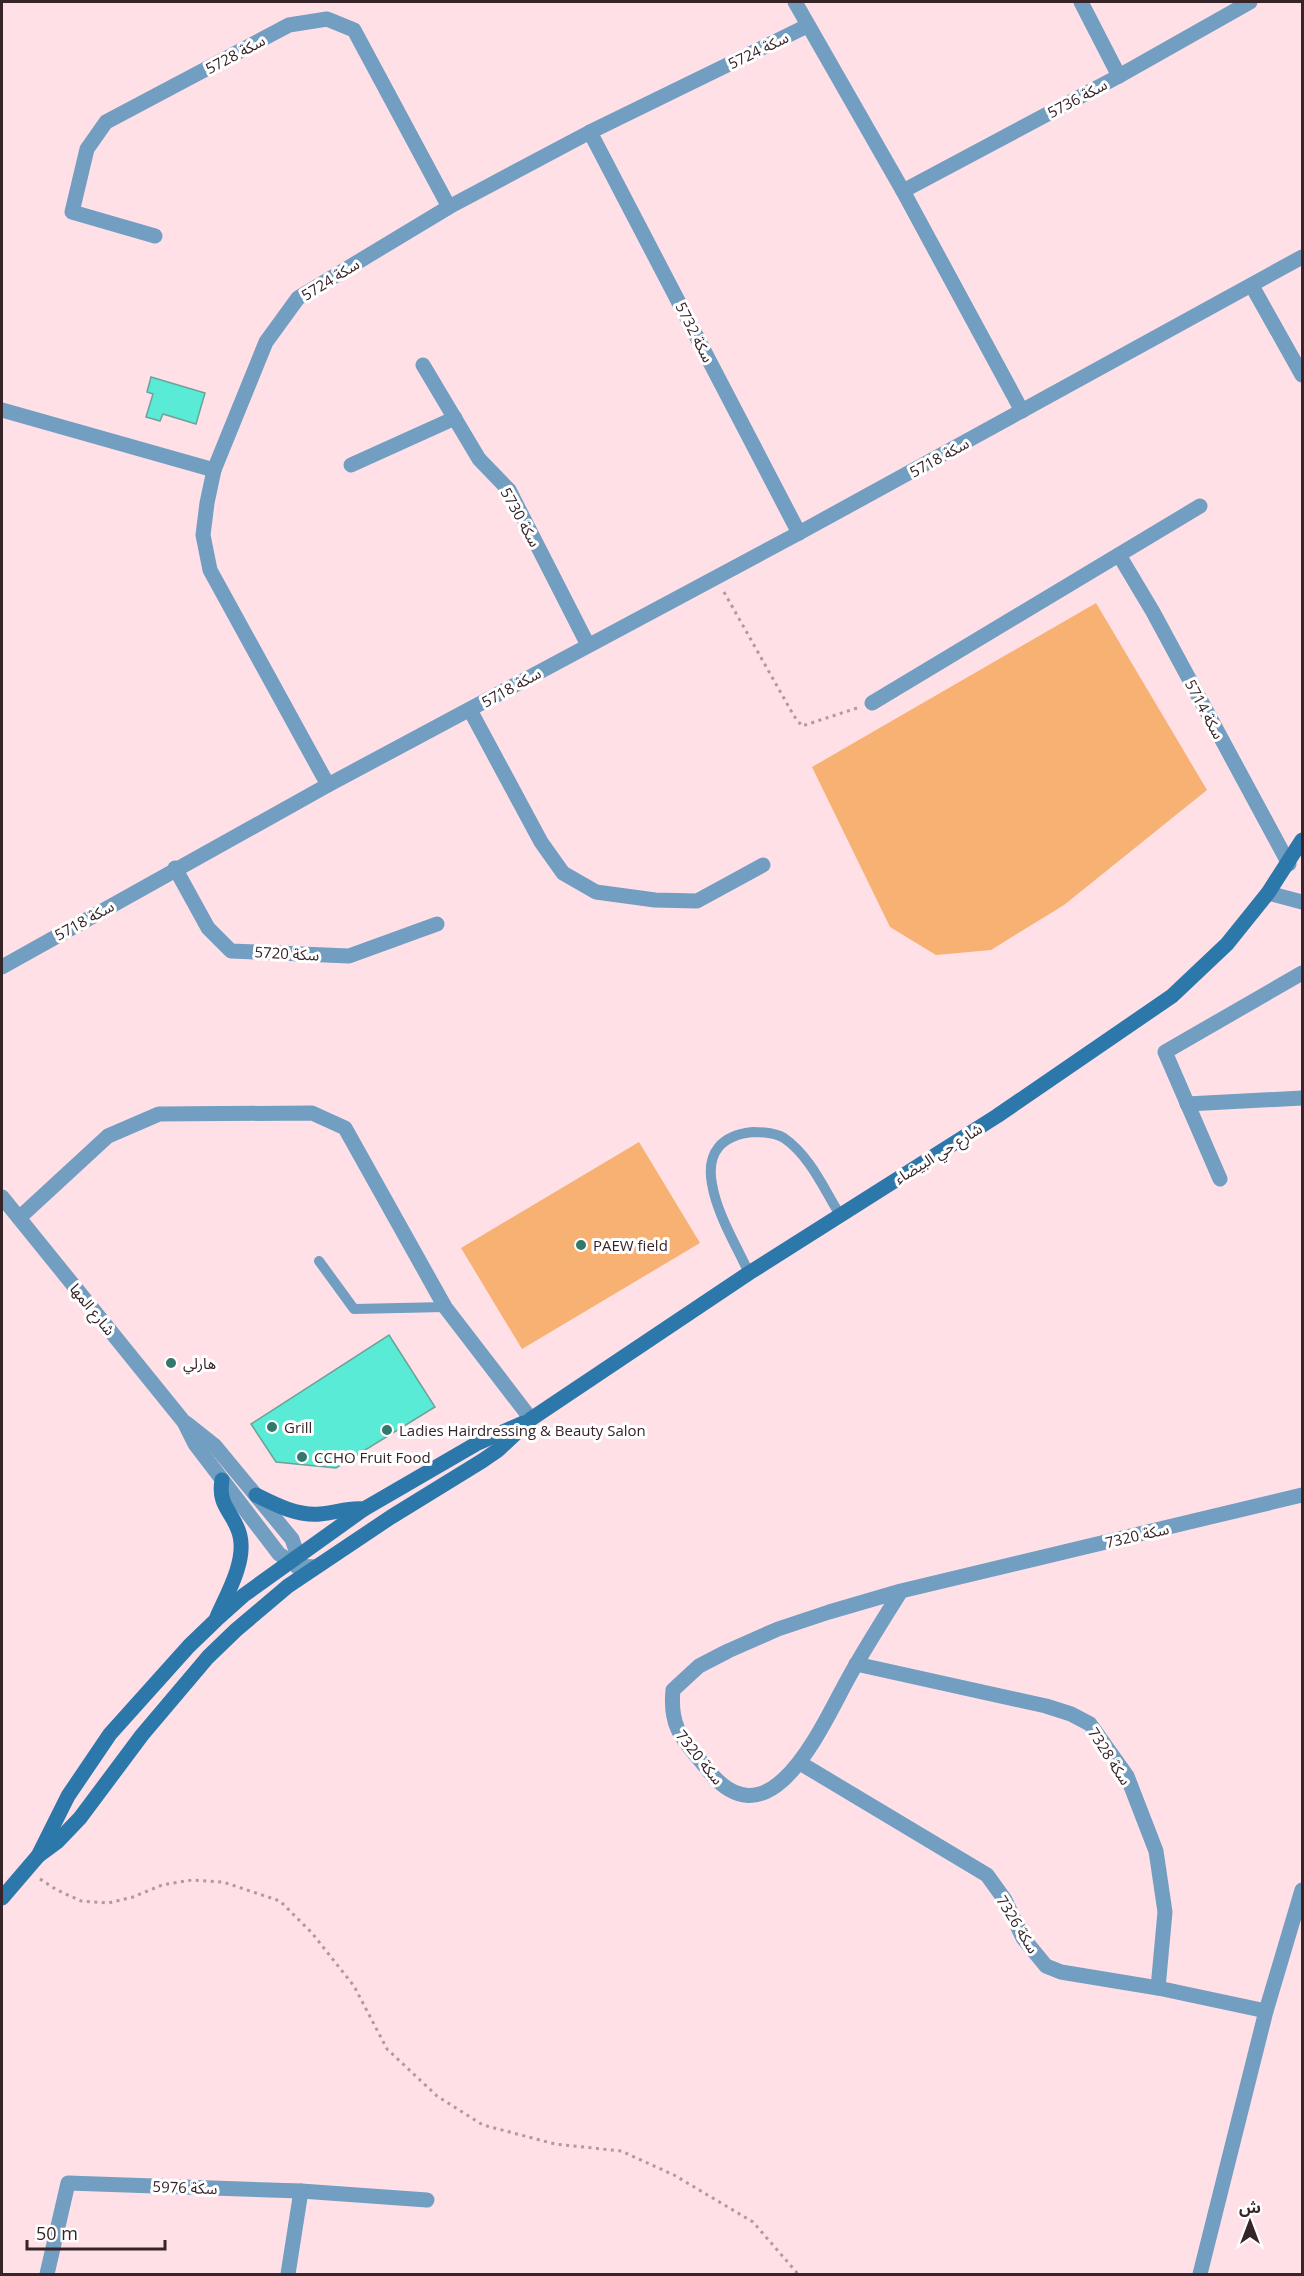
<svg xmlns="http://www.w3.org/2000/svg" width="1304" height="2276" viewBox="0 0 1304 2276" font-family="'Open Sans','Noto Sans Arabic',sans-serif">
<style>
.green{fill:#f6b173}
.building{fill:#5aebd7;stroke:#6ca299;stroke-width:1.5}
.lines{fill:none;stroke-linecap:round;stroke-linejoin:round}
.path{stroke:#b3989f;stroke-width:3;stroke-dasharray:3 4.5;stroke-linecap:butt}
.service{stroke:#719ec1;stroke-width:10}
.minor{stroke:#719ec1;stroke-width:15}
.tertiary{stroke:#719ec1;stroke-width:15}
.secondary{stroke:#2d78ab;stroke-width:15}
.poi-dot{fill:#32786d;stroke:#fff;stroke-width:2}
.labels{text-anchor:middle;dominant-baseline:central;stroke-width:6;stroke-linejoin:round;paint-order:stroke}
.street-label{font-size:15px;fill:#372429;stroke:#fff}
.poi-label{font-size:15px;fill:#372429;stroke:#fff;text-anchor:start}
</style>
<rect width="100%" height="100%" fill="#ffe0e7"/>
<g class="green">
<path d="M1096,603L1207,790L1064,905L991,950L936,955L890,927L812,767Z"/>
<path d="M639,1142L700,1243L522,1349L461,1248Z"/>
</g>
<g class="building">
<path d="M151,377L205,393L196,424L163,414L160,421L146,417L153,394L147,392Z"/>
<path d="M389,1335L435,1407L336,1468L276,1462L251,1424Z"/>
</g>
<g class="lines">
<g class="path">
<path d="M724,592L794,716L802,726L857,708"/>
<path d="M40,1879L57,1890L81,1901L108,1903L133,1897L162,1885L192,1880L223,1882L280,1901L312,1933L354,1986L387,2049L437,2096L483,2125L555,2144L621,2151L674,2175L753,2222L798,2274"/>
</g>
<g class="service">
<path d="M319,1261L354,1309L445,1307"/>
<path d="M749,1273C736,1245 717,1214 712,1184C706,1152 722,1135 753,1132C762,1132 776,1133 784,1138C810,1156 824,1189 840,1215"/>
</g>
<g class="minor">
<path d="M795,2L903,191L1022,411"/>
<path d="M1081,2L1119,76"/>
<path d="M590,132L799,533"/>
<path d="M903,191L1119,76L1250,2"/>
<path d="M155,236L72,212L87,149L106,122L289,25L327,19L354,30L449,207"/>
<path d="M1252,286L1302,375"/>
<path d="M423,365L479,459L509,490L588,645"/>
<path d="M2,410L214,470"/>
<path d="M351,465L455,418"/>
<path d="M1119,555L1153,612L1289,864"/>
<path d="M872,703L1200,506"/>
<path d="M470,710L541,842L563,873L596,892L655,900L697,901L763,865"/>
<path d="M328,785L210,570L203,535L207,503L214,470L266,342L298,298L449,207L590,132L807,26"/>
<path d="M175,868L208,928L231,951L349,956L437,924"/>
<path d="M1268,893L1302,902"/>
<path d="M2,967L328,785L799,533L1302,257"/>
<path d="M1187,1104L1302,1098"/>
<path d="M1220,1179L1165,1052L1302,973"/>
<path d="M19,1218L108,1136L159,1114L312,1113L345,1128L445,1307L531,1419"/>
<path d="M901,1591C883,1620 865,1648 849,1677C823,1723 771,1849 708,1770C685,1741 669,1730 673,1690L699,1666L728,1651L778,1629L829,1612L901,1591L1302,1495"/>
<path d="M856,1664L1046,1706L1071,1714L1090,1724L1127,1776L1156,1851L1165,1912L1158,1988"/>
<path d="M800,1763L987,1875L1005,1900L1023,1938L1046,1966L1061,1972L1158,1988L1266,2011"/>
<path d="M301,2191L427,2200"/>
<path d="M47,2274L68,2183L301,2191L288,2274"/>
<path d="M1200,2274L1266,2011L1302,1890"/>
</g>
<g class="tertiary">
<path d="M2,1197L184,1422L195,1444L279,1554L298,1566L315,1567"/>
<path d="M186,1423L215,1446L292,1539L298,1556L297,1567"/>
</g>
<g class="secondary">
<path d="M256,1495C276,1505 297,1516 320,1514C336,1513 348,1507 364,1509"/>
<path d="M217,1617C227,1594 246,1562 240,1536C235,1513 217,1507 222,1480"/>
<path d="M38,1856L57,1842L80,1818L142,1735L208,1657L236,1630L288,1586L391,1517L482,1461L498,1450L531,1419L749,1273L997,1116L1172,996L1227,944L1268,893L1302,840"/>
<path d="M2,1898L38,1856L68,1796L110,1734L189,1646L216,1620L244,1595L364,1509L476,1444L523,1423"/>
</g>
</g>
<g class="poi-dot">
<circle cx="581" cy="1245" r="6"/>
<circle cx="171" cy="1363" r="6"/>
<circle cx="272" cy="1427" r="6"/>
<circle cx="387" cy="1430" r="6"/>
<circle cx="302" cy="1457" r="6"/>
</g>
<g class="labels">
<g class="street-label">
<text transform="translate(758 50) rotate(-26)">سكة 5724</text>
<text transform="translate(235 54) rotate(-28)">سكة 5728</text>
<text transform="translate(1077 98) rotate(-28)">سكة 5736</text>
<text transform="translate(330 279) rotate(-32)">سكة 5724</text>
<text transform="translate(695 332) rotate(63)">سكة 5732</text>
<text transform="translate(939 457) rotate(-29)">سكة 5718</text>
<text transform="translate(521 517) rotate(61)">سكة 5730</text>
<text transform="translate(511 687) rotate(-29)">سكة 5718</text>
<text transform="translate(1205 709) rotate(62)">سكة 5714</text>
<text transform="translate(84 920) rotate(-29)">سكة 5718</text>
<text transform="translate(287 953) rotate(3)">سكة 5720</text>
<text transform="translate(938 1153) rotate(-32)">شارع حي البيضاء</text>
<text transform="translate(93 1309) rotate(51)">شارع المها</text>
<text transform="translate(1137 1535) rotate(-13)">سكة 7320</text>
<text transform="translate(1110 1756) rotate(57)">سكة 7328</text>
<text transform="translate(700 1757) rotate(51)">سكة 7320</text>
<text transform="translate(1018 1924) rotate(58)">سكة 7326</text>
<text transform="translate(185 2187) rotate(2)">سكة 5976</text>
</g>
<g class="poi-label">
<text x="593" y="1245">PAEW field</text>
<text x="183" y="1363">هارلي</text>
<text x="284" y="1427">Grill</text>
<text x="399" y="1430">Ladies Hairdressing &amp; Beauty Salon</text>
<text x="314" y="1457">CCHO Fruit Food</text>
</g>
</g>
<rect width="1304" height="2276" fill="none" stroke="#372429" stroke-width="6"/>
<g transform="translate(1250 2222)" stroke="#ffffff" stroke-width="4.5" paint-order="stroke">
<path d="M0-4.5L10 22L0 15L-10 22Z" fill="#372429"/>
<text y="-9" font-size="16" font-weight="bold" text-anchor="middle" fill="#372429">ش</text>
</g>
<path d="M27 2240v9h138v-9" fill="none" stroke="#372429" stroke-width="3"/>
<text x="36" y="2240" font-size="18" fill="#372429" stroke="#ffffff" stroke-width="4.5" paint-order="stroke">50 m</text>
</svg>
